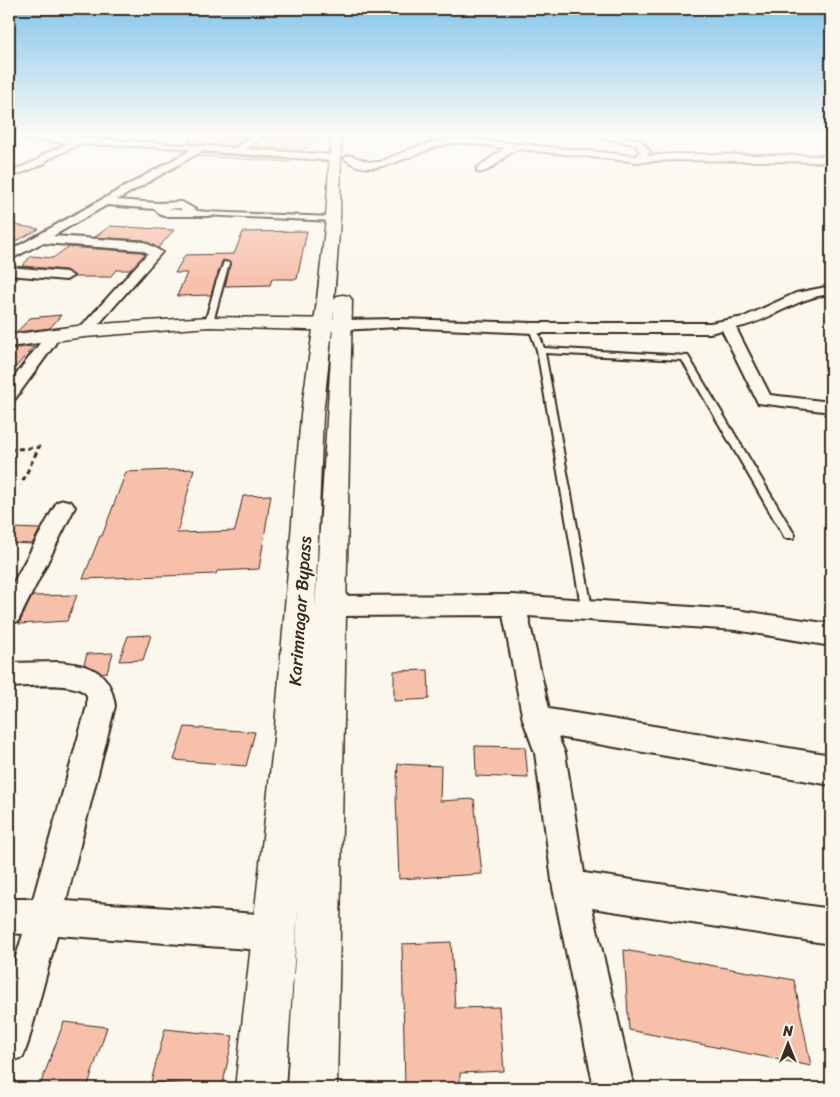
<svg xmlns="http://www.w3.org/2000/svg" width="840" height="1097" viewBox="0 0 840 1097" font-family="Sriracha,sans-serif">
<style>
.building{fill:#f7c0ab;stroke:#3b2a1e}
.lines{fill:none;stroke-linecap:round;stroke-linejoin:round}
.lane-casing{stroke:#3b2a1e;stroke-width:4}
.street-casing{stroke:#3b2a1e;stroke-width:4}
.secondary-casing{stroke:#3b2a1e;stroke-width:3}
.highway-casing{stroke:#3b2a1e;stroke-width:3}
.path{stroke:#3b2a1e;stroke-width:3;stroke-dasharray:5 4;stroke-linecap:butt}
.lane{fill:#fbf7ec;fill-rule:evenodd}
.street{fill:#fbf7ec;fill-rule:evenodd}
.secondary{fill:#fbf7ec;fill-rule:evenodd}
.highway{fill:#fbf7ec;fill-rule:evenodd}
.labels{text-anchor:middle;dominant-baseline:central;stroke-width:4;stroke-linejoin:round;paint-order:stroke}
.street-label{font-size:18px;fill:#3b2a1e;stroke:#fbf7ec}
</style>
<rect width="100%" height="100%" fill="#fbf7ec"/>
<filter id="ink" filterUnits="userSpaceOnUse"><feTurbulence type="fractalNoise" baseFrequency=".02" numOctaves="2"/><feDisplacementMap in="SourceGraphic" scale="10" xChannelSelector="R" yChannelSelector="G"/><feConvolveMatrix kernelMatrix="1 2 1 2 8 2 1 2 1" color-interpolation-filters="sRGB"/></filter>
<g filter="url(#ink)">
<g class="building">
<path d="M190,133H254L234,146L190,143Z"/>
<path d="M268,133H324L302,151L251,147Z"/>
<path d="M202,153L292,160L289,162L198,156Z"/>
<path d="M9,224L39,229L9,245Z"/>
<path d="M110,226L174,230L158,248L144,240L95,237Z"/>
<path d="M307,231L297,279H272L270,285L225,286L231,263L224,260L222,261L211,295L177,296L187,273H175L185,255L234,254L243,232Z"/>
<path d="M68,247L141,252L145,254L130,270H116L110,277H75L66,270L22,266L31,256L53,258Z"/>
<path d="M61,315L50,328L17,332L30,318Z"/>
<path d="M34,346L9,375V349Z"/>
<path d="M194,469L177,533L235,531L243,496L271,495L259,569L217,571L216,574L83,579L100,536H102L126,472Z"/>
<path d="M12,528L40,529L32,544L9,543V534Z"/>
<path d="M77,595L67,621L19,624L32,596Z"/>
<path d="M151,635L143,660L119,661L128,636Z"/>
<path d="M113,653L107,672L101,673L84,664L87,654Z"/>
<path d="M428,670L429,699L394,701V671Z"/>
<path d="M185,727L255,732L246,766L174,760Z"/>
<path d="M475,746L525,747L528,778L476,776Z"/>
<path d="M398,764L441,766L440,801L474,799L482,874L399,879L396,796Z"/>
<path d="M451,942L455,1008L499,1007L504,1071L460,1073V1083L405,1087L402,944Z"/>
<path d="M624,950L794,980L811,1066L629,1030Z"/>
<path d="M64,1022L107,1027L87,1088H39Z"/>
<path d="M165,1029L233,1036L222,1088L151,1082Z"/>
</g>
<g class="lines">
<g class="lane-casing">
<g id="lane">
<path d="M204,212L333,217L336,219L333,221L202,215Z"/>
<path d="M224,262L229,263L213,322L206,324L205,322L216,283Z"/>
<path d="M530,326L537,328L544,348L688,356L793,532L795,535L793,538H785L682,360L545,353L592,608L590,612L586,613L582,612L537,350L529,328Z"/>
</g>
</g>
<g class="street-casing">
<g id="street">
<path d="M29,133H39L37,135L235,148L257,133H266L246,149L335,155L340,158L335,161L202,151L117,200L158,203L182,202L198,211L208,212L210,214L208,216H165L161,215L155,209L107,205L53,236L144,242L162,252L90,334H80L77,331L80,328L148,253L141,250L42,243L9,260V251L191,150L182,148L80,144L47,160L44,164L9,178V172L38,160L41,156L68,143L24,139V135ZM180,208L182,210L167,209Z"/>
<path d="M601,133L641,140L650,152L647,156L675,154L831,156V162L675,160L638,162L518,149C504,153 491,175 477,172V168L504,148C488,146 470,142 454,143C420,145 374,186 344,158L349,155L369,162H380L413,148L452,137L636,156L640,152L635,144L599,137L598,135Z"/>
<path d="M9,267L66,272L73,276L66,280L9,275Z"/>
<path d="M831,286V294C797,297 770,321 736,328L770,395L831,402V412L758,403L722,330L710,333H533L399,327L340,330L335,328L332,325L335,322L340,320L399,319L533,323H710L744,317L796,293Z"/>
<path d="M51,330L56,332L59,335L55,344L15,399L9,400V384L40,343L46,332Z"/>
<path d="M64,500L71,502L75,507L18,621L9,624V591L57,502Z"/>
<path d="M513,595L736,610L831,624V646L736,630L528,616L549,709L831,755V785L558,737L565,753L584,873L831,909V944L592,908L634,1088H594L553,888L535,753L523,720L503,615L331,616L322,613L319,606L322,599L331,596Z"/>
<path d="M58,662C91,665 110,670 115,706L66,901L274,915L286,921L292,933L286,945L274,951L57,935L28,1043L23,1057L9,1062V979L23,934L9,933V899H33L87,706V695C75,680 27,687 9,687V663Z"/>
</g>
</g>
<g class="secondary-casing">
<path id="secondary" d="M209,317L340,319L347,321L349,325L347,329L340,331L209,327L85,337L9,347V335L85,325Z"/>
</g>
<g class="highway-casing">
<path id="highway" d="M331,133H341L340,219L334,300L337,296L343,295L349,296L352,300L337,1088H287L298,908L285,1088H235L274,738L301,415L316,308L326,219ZM334,309L315,608L323,415Z"/>
</g>
<path class="path" d="M9,450L39,447L21,485"/>
<use href="#lane" class="lane"/>
<use href="#street" class="street"/>
<use href="#secondary" class="secondary"/>
<use href="#highway" class="highway"/>
</g>
</g>
<linearGradient id="sky" x2="0" y2="1"><stop stop-color="#85c5ec"/><stop offset="0.47" stop-color="#fdfbf6"/><stop offset="1" stop-color="#fdfbf6" stop-opacity="0"/></linearGradient>
<rect width="840" height="286" fill="url(#sky)"/>
<g class="labels">
<g class="street-label">
<text transform="translate(300 611) rotate(-86)">Karimnagar Bypass</text>
</g>
</g>
<rect width="840" height="1097" fill="none" stroke="#fbf7ec" stroke-width="30"/>
<rect x="15" y="15" width="810" height="1067" fill="none" stroke="#3b2a1e" stroke-width="2" filter="url(#ink)"/>
<g transform="translate(788 1044)" stroke="#fbf7ec" stroke-width="4" paint-order="stroke">
<path d="M0-4L9 19L0 12L-9 19Z" fill="#3b2a1e"/>
<text y="-8" font-size="14" font-weight="bold" text-anchor="middle" fill="#3b2a1e">N</text>
</g>
</svg>
